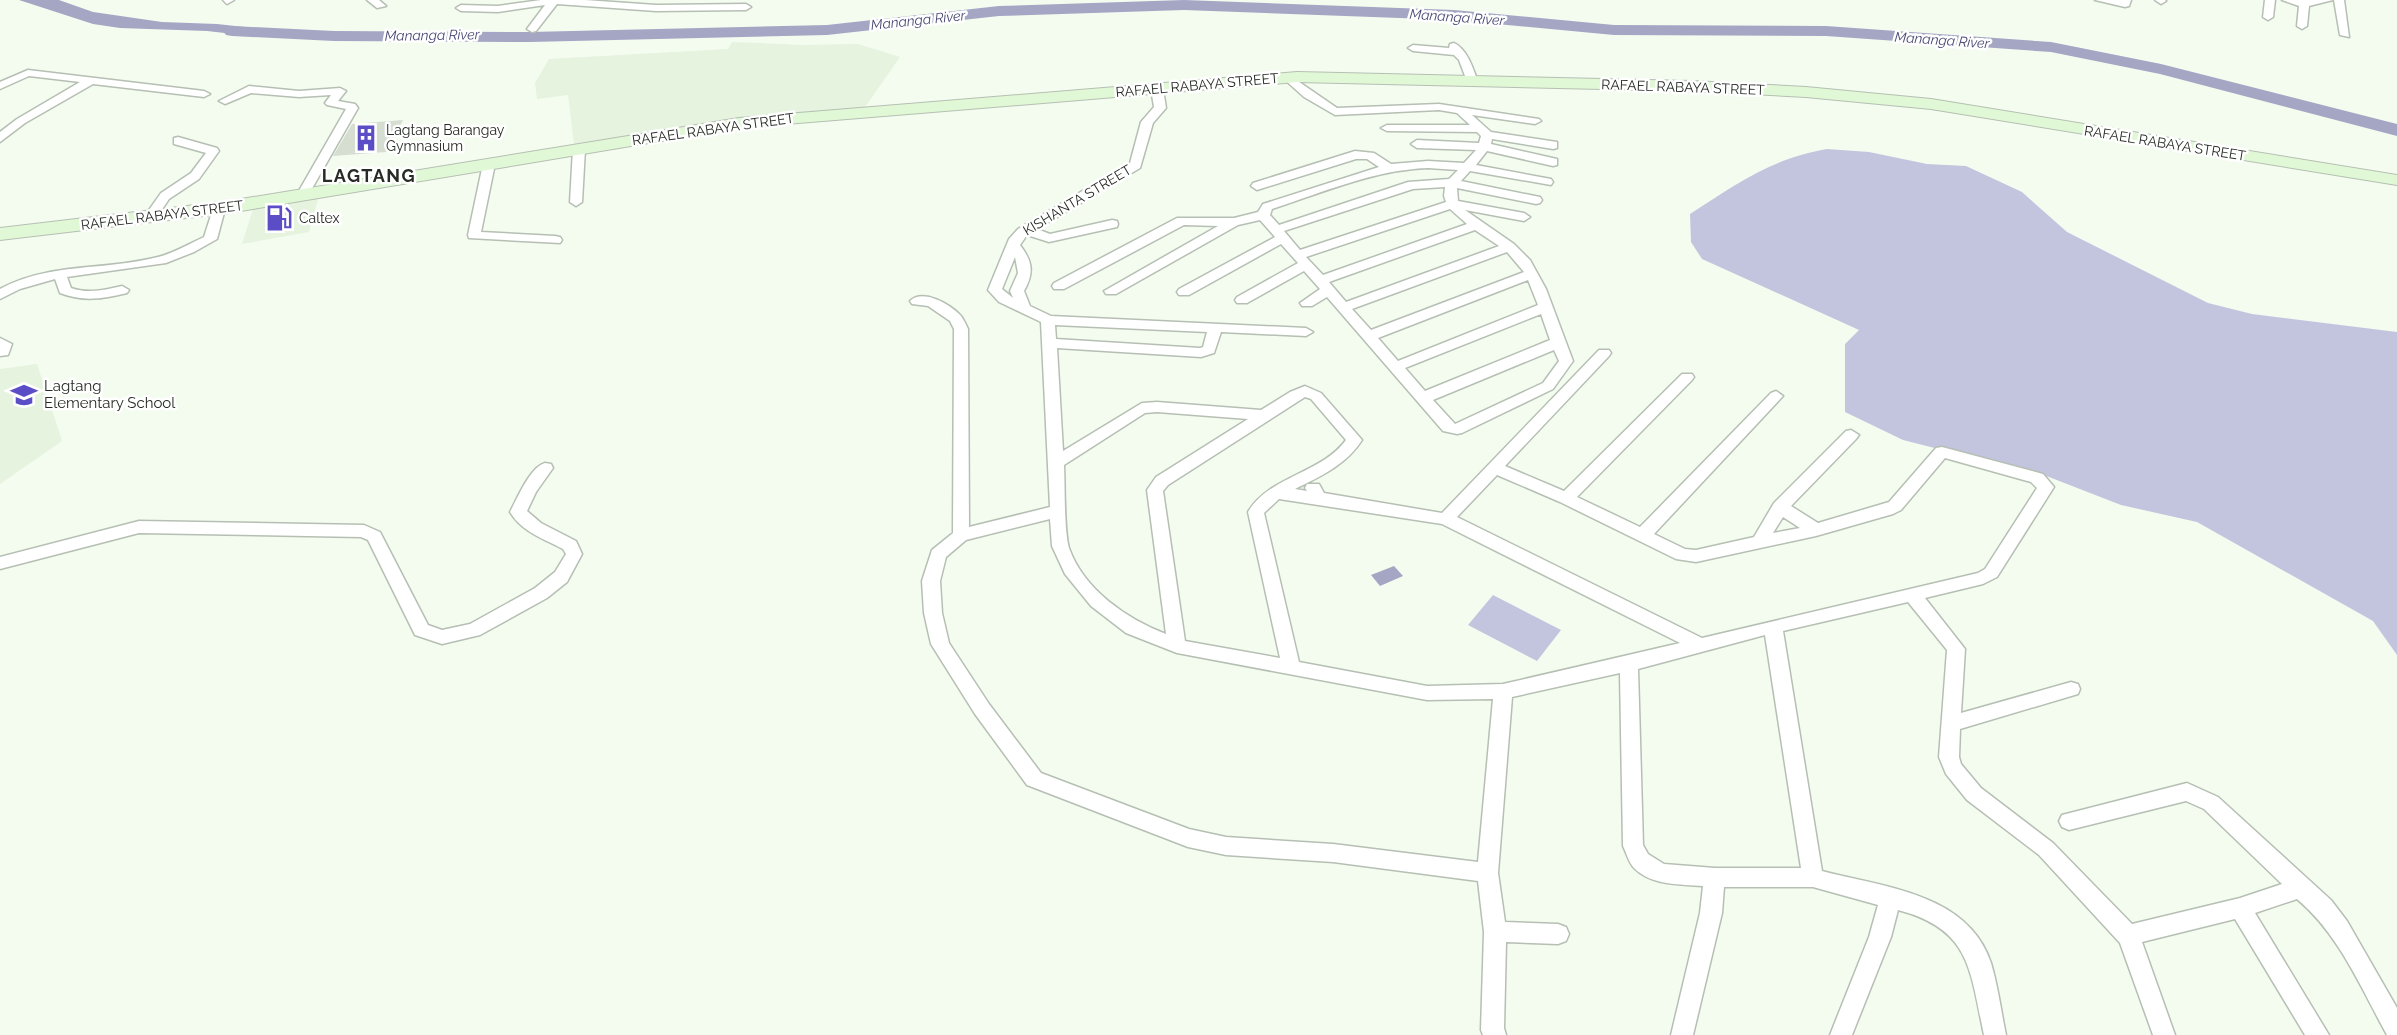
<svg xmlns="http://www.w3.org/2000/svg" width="2397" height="1035" viewBox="0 0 2397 1035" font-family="Raleway,sans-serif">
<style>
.built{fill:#e5f3df}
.green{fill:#c3c5df}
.water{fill:#a4a6c4}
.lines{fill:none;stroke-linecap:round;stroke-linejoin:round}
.river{fill:#a4a6c4;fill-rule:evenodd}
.building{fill:#d6ded2}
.minor-casing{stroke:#b6bfb3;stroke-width:3}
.secondary-casing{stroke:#b6bfb3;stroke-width:2}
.minor{fill:#fff;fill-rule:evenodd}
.secondary{fill:#e1f8d6;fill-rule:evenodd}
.labels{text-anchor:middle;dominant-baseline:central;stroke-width:5;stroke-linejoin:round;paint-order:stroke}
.far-water-label{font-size:14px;font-style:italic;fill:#484874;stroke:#fff}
.far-street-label{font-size:14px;fill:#272a25;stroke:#fff}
.far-poi-label{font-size:14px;fill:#272a25;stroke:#fff;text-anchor:start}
.poi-label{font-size:15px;fill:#272a25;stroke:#fff;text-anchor:start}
.far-district-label{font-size:18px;font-weight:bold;letter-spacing:1.5px;fill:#272a25;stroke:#fff}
</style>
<rect width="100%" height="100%" fill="#f4fcf0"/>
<g class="built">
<path d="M732,42L802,45L858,44L900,57L865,107L746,118L574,144L568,95L537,99L535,83L549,59L728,49Z"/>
<path d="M318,199L309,232L242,244L253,209Z"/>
<path d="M37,364L62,441L0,484V369Z"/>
</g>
<g class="green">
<path d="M1827,149L1869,152L1927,164L1966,166L2022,192L2067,232L2208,303L2252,314L2397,332V655L2373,621L2197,522L2121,505L2049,477L1903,440L1845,412V344L1859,330L1702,259L1691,242L1690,214C1737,184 1770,159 1827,149Z"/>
<path d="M1493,595L1561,630L1537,661L1468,625Z"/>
</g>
<g class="water">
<path d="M19,0H59L93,12L162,22L217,24L271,30L261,37L207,31L120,28L93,24Z"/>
<path d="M1394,566L1403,576L1380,586L1371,575Z"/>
</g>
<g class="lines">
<path class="river" d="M1184,0L1454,10L1614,25L1826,26L2051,42L2161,64L2397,124V136L2160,74L2051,52L1826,36L1614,35L1454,20L1184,10L999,16L827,35L530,42L334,41L232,36L226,35L223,31L226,27L232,26L334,31L530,32L827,25L999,6Z"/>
</g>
<g class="building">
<path d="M403,120L386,152L333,156L352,124Z"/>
<path d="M288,211L285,223L271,226L274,213Z"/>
</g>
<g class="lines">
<g class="minor-casing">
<g id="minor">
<path d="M223,0H234L227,4Z"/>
<path d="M367,0H379L386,6L377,8Z"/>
<path d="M541,0H585L656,5L746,4L751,7L746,10L656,11L557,4L536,31L532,32L527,29L545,5L498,12L461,11L456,8L461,5L498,6Z"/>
<path d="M2095,0H2131L2129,6L2125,7Z"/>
<path d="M2155,0H2165L2166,1L2161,4Z"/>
<path d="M2265,0H2275L2273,17L2268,20L2263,17Z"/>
<path d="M2282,0H2333L2309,6L2307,26L2302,29L2297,26L2299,6Z"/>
<path d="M2334,0H2344L2349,37L2340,35Z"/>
<path d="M1454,43C1467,49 1473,68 1478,82L1476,84H1468L1459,60L1454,55L1413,51L1408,48L1413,45L1449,48L1450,44Z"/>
<path d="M28,70L204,91L210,94L204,97L93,84L25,123L0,142V132L17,119L80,82L29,76L0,89V82Z"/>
<path d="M1289,75L1337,108L1439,104L1539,119L1541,121L1535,124L1472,115L1491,132L1557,142V148L1553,149L1492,139L1491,144L1557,159V165L1553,166L1487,151L1476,165L1551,179L1553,182L1551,185L1470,171L1461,181L1540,197L1542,200L1540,203L1536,204L1457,188L1458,201L1524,213L1530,217L1524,221L1465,210L1514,244L1530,260L1546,289L1573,361L1553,389L1462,433L1457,434L1443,431L1327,297L1312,306H1302L1300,303L1320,289L1304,271L1247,303H1237L1235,300L1237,297L1298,263L1281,244L1189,295H1179L1177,292L1179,289L1275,237L1260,220L1238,225L1116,294H1106L1104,291L1218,226L1184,225L1064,289H1054L1052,286L1054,283L1177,218H1234L1258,212L1263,204L1379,167L1367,159H1356L1257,190L1251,186L1253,183L1355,151L1374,153L1391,164L1428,161L1464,163L1476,150L1417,148L1411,144L1417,140L1479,143L1481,136L1477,132L1387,131L1381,128L1387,125H1470L1457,113L1439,110L1335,115L1304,97L1285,80V76ZM1428,168L1458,170L1449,179L1408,182L1279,225L1270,215L1272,209C1324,192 1374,170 1428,168ZM1445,187L1444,196L1446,202L1300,250L1284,231L1413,189ZM1450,209L1467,224L1323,275L1306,257ZM1475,230L1499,246L1346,302L1329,282ZM1507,252L1524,272L1371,330L1352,309ZM1528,280L1538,305L1398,361L1378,338ZM1541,314L1550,340L1425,391L1405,368ZM1554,350L1559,361L1543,383L1455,424L1433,400Z"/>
<path d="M249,86L299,91L340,88L346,91L338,101L355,104L358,108L306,199H298L296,196L346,109L327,105L325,103L331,95L299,97L251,93L225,104L219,101Z"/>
<path d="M1157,86L1163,89L1166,108L1153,123L1140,168L1037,229L1050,234L1112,220L1117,221L1118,224L1117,227L1049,242L1027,235L1020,245C1033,262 1034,273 1024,291L1030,306L1051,316L1306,328L1313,332L1306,336L1221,332L1214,353L1201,357L1057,348L1063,451L1142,403L1157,402L1261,410L1290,392L1305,386L1321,393L1362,440C1346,465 1321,476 1295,489L1307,491L1305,488L1307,484H1319L1324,493L1442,513L1599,350H1609L1611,353L1609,356L1505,466L1564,491L1682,374H1692L1694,377L1692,380L1577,497L1640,527L1771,393L1776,391L1783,396L1654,534L1685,549L1696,550L1754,537L1774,503L1846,431L1851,430L1859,435L1856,439L1791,506L1818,523L1889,502L1936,448L1942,447L2043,474L2054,487L1997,577L1983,584L1925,598L1965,649L1961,713L2071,682L2078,684L2080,689L2078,694L1960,729L1959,757L1961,764L1981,788L2053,843L2132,924L2240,898L2282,884L2204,809L2186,801L2069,830L2062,827L2059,821L2062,815L2187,783L2218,797L2331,900L2347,921L2397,1008V1035H2387C2361,988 2339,934 2297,899L2255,913L2329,1035H2305L2235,919L2142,942L2175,1035H2153L2120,943L2039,855L1967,800L1946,774L1939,757L1947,650L1908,602L1783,631L1822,871C1883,887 1968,893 1991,963C1998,986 2001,1011 2006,1035H1984C1970,970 1971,929 1898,910L1891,937L1852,1035H1830L1869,937L1878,905L1813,887H1724L1722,913L1693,1035H1671L1700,913L1703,886C1680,884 1652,886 1634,868C1629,863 1626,852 1623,846L1620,673L1512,697L1498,873L1505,922L1558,924L1566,927L1569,934L1566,941L1558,944L1506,942L1504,1028L1506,1035H1483L1481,1030L1484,932L1478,881L1333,862L1226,855L1188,847L1027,785L975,714L931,644L924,613L922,581L932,550L953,533L954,329L950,321L928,306L912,304L910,301C923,288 951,305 961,316C964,320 966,325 968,329L969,527L1050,507L1041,322L999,302L988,290L1009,239L1018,229L1130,163L1141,122L1154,107L1151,89ZM1015,257L1018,273L1010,291L1013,298L1002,289ZM1055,325L1207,332L1203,347L1200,348L1056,339ZM1305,397L1311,399L1346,440C1321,474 1269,476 1248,512L1280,658L1185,641L1163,491L1168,485ZM1157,412L1248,419L1156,477L1147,490L1166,634C1127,619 1084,590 1069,548C1064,531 1065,485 1064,465L1145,413ZM1945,458L2031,482L2037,488L1985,569L1978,573L1702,638L1457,517L1497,475L1560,502L1676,559L1696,562L1816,536L1893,514L1901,510ZM1279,499L1442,524L1680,643L1503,684L1427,686L1299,662L1264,513ZM1783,517L1800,528L1773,533ZM1050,519L1052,546L1065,574L1091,606L1126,633L1177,653L1427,700L1493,699L1478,862L1333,844L1226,837L1189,829L1041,773L989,704L949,643L942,613L940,581L946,557L966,540ZM1765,635L1801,868H1715L1664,864L1648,854L1643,845L1638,669Z"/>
<path d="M178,137L217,148L219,151L199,179L169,199L155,220H145L144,217L161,193L191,173L206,153L174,144V138Z"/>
<path d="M579,145L585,149L582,202L576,206L570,202L573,149Z"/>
<path d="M489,160L495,164L481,232L555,236L560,237L562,240L560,243L469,238L468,235L483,164Z"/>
<path d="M219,205L225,209L217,239L194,252L166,263L67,277L71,288C88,294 105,290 122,286L129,290L127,293C103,299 83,302 60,293L55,279L20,289L0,299V289C49,262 105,271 158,257C174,253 189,244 204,237L213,209Z"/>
<path d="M0,338L12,344L8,355L0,356Z"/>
<path d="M545,463L551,464L553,468L536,492L527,511L541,523L576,541L582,554L567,582L547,598L480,635L442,644L415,635L368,540L361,537L139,533L0,569V557L139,521L364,525L380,532L428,625L442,630L470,624L535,588L555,572L566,554L563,549C544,539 522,532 510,512C517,499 530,467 545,463Z"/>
</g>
</g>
<g class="secondary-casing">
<path id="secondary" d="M1297,72L1693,81L1806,87L1931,99L2397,175V185L1931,109L1806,97L1693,91L1297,82L739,128L229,213L0,240V228L229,201L739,118Z"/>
</g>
<use href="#minor" class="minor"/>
<use href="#secondary" class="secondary"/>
</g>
<defs>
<g id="building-bare" transform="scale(2.07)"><path d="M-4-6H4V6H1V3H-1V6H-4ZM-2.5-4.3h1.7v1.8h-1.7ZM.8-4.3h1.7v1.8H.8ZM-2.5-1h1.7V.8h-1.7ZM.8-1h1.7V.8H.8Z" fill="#5b4dc6" stroke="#fff" stroke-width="2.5" paint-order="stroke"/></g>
<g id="fuel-bare" transform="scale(2.07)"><path d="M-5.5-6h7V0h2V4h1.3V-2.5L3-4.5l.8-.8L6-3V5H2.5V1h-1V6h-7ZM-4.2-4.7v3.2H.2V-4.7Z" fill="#5b4dc6" stroke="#fff" stroke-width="2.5" paint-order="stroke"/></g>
<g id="school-bare" transform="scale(2.07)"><path d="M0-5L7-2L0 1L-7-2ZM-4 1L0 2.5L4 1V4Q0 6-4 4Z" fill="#5b4dc6" stroke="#fff" stroke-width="2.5" paint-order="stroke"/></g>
</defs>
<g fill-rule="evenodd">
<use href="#building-bare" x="366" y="138"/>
<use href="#fuel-bare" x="279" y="218"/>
<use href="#school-bare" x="24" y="395"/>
</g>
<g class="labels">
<g class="far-water-label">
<text transform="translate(1457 17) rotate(4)">Mananga River</text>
<text transform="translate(918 20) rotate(-6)">Mananga River</text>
<text transform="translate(432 35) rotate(-1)">Mananga River</text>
<text transform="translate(1942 40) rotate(4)">Mananga River</text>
</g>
<g class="far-street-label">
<text transform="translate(1197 85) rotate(-5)">RAFAEL RABAYA STREET</text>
<text transform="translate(1683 87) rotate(2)">RAFAEL RABAYA STREET</text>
<text transform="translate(713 129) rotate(-8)">RAFAEL RABAYA STREET</text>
<text transform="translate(2165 143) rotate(9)">RAFAEL RABAYA STREET</text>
<text transform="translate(1077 200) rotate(-31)">KISHANTA STREET</text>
<text transform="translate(162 215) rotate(-7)">RAFAEL RABAYA STREET</text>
</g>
<g class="far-poi-label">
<text x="386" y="130">Lagtang Barangay<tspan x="386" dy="16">Gymnasium</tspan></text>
<text x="299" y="218">Caltex</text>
</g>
<g class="poi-label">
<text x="44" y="386">Lagtang<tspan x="44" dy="17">Elementary School</tspan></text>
</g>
<g class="far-district-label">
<text x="369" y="175">LAGTANG</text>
</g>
</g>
</svg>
